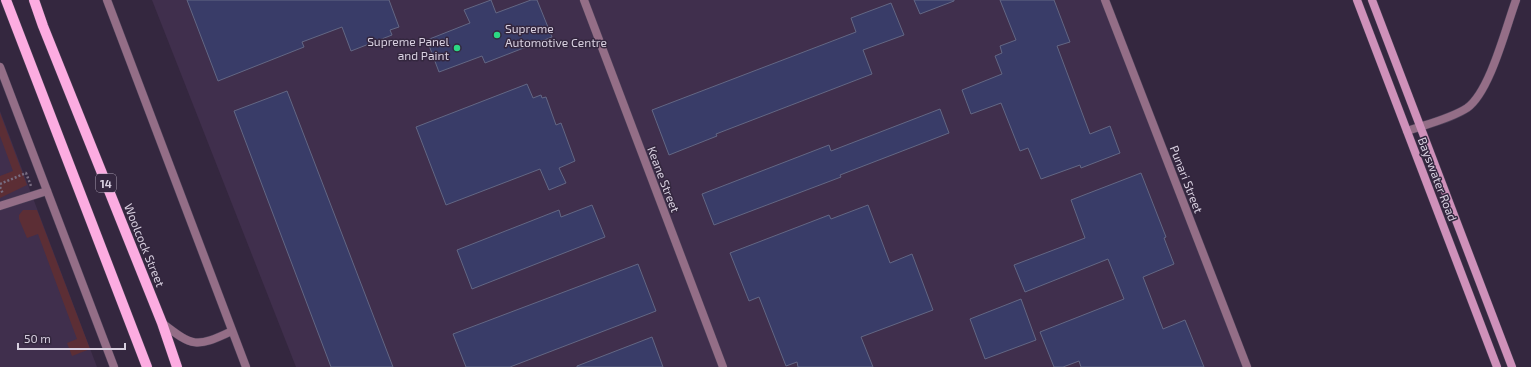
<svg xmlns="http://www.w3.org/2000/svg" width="1531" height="367" viewBox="0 0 1531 367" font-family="'Exo 2',sans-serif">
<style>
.built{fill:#402f4d}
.green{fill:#5c2e35}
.building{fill:#393c68;stroke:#636784}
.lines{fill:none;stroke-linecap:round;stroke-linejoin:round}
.service-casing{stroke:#4e4259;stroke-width:9}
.minor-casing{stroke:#4e4259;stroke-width:9}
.secondary-casing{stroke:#4e4259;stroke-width:9}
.primary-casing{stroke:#4e4259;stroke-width:11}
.path{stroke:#786d82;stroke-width:2.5;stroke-dasharray:2 2;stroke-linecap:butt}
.service{stroke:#946e87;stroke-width:8}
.minor{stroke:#946e87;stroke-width:8}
.secondary{stroke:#cf91ba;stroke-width:8}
.primary{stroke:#fcace1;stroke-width:10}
.poi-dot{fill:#2cd884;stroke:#34273f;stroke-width:1.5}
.labels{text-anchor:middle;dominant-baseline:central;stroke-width:3;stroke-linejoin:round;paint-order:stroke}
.shield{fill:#34273f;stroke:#a79db0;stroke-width:1}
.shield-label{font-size:11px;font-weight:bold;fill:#d8d0e0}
.poi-label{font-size:12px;fill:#d8d0e0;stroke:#34273f;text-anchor:start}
.street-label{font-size:12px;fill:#d8d0e0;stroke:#34273f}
</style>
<rect width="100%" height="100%" fill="#34273f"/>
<g class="built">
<path d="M152,0H1105L1244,367H296Z"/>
<path d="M0,111L97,367H0Z"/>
</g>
<g class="green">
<path d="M0,113L27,185L0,198V176L13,171L0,136Z"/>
<path d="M23,210H37L90,349L72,356L67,343L77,339L38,234L27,238L19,219V215Z"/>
</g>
<g class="building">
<path d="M187,0H389L399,27L390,30L392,35L351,51L342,27L302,42L304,47L218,81Z"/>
<path d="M491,0L496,13L531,0H537L552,37L485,63L482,56L439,72L427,40L470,23L464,10Z"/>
<path d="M914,0H954V1L920,14Z"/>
<path d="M1000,0H1054L1070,42L1057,46L1090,134L1110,126L1120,153L1081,168L1080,165L1041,179L1028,148L1020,151L1001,103L971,114L962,90L1002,74L995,56L1002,53L1000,46L1016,40Z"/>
<path d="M891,3L904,35L863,50L872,74L716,134L717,136L669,155L652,110L856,32L851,18Z"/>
<path d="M527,84L533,98L541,95L542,98L546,97L556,125L561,123L575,161L559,168L566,183L549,190L540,169L446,205L416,127Z"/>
<path d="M287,91L393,367H331L234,111Z"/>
<path d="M940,109L949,133L840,175L841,177L714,225L702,194L829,145L831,151Z"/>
<path d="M1141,173L1166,237L1164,238L1174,264L1143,277L1163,329L1185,320L1204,367H1081L1079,361L1063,367H1054L1040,332L1124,299L1108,259L1025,292L1014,265L1085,238L1071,200Z"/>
<path d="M592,205L605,237L472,289L457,250L559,210L561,217Z"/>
<path d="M868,205L890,263L912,254L933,310L861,337L873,367H798L797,362L786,366L759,297L749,301L730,253L829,215L831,219Z"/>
<path d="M638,264L656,311L510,367H466L453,334Z"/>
<path d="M1021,299L1036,340L985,359L970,319Z"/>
<path d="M652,337L663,367H577V366Z"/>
</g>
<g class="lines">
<g class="service-casing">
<g id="service">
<path d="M107,0L246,367"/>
<path d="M0,206L47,191"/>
<path d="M162,323C193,347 196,348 232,331"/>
</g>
</g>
<g class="minor-casing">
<g id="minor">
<path d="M584,0L723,367"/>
<path d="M1105,0L1247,367"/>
<path d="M0,67L114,367"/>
<path d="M1407,131C1427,124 1450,119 1467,108C1490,92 1506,27 1516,0"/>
</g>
</g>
<g class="secondary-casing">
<g id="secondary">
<path d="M1357,0L1497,367"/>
<path d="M1372,0L1512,367"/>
</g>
</g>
<g class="primary-casing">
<g id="primary">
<path d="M6,0L147,367"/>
<path d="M34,0L43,26L162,323L177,367"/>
</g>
</g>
<g class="path">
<path d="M0,184L26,173L31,186"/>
<path d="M0,187L3,194"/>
</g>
<use href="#service" class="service"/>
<use href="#minor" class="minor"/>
<use href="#secondary" class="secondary"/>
<use href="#primary" class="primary"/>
</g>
<g class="poi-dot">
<circle cx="497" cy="35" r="4"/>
<circle cx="457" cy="48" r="4"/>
</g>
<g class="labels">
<rect class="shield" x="96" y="174" width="20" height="18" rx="3"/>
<g class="shield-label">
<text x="106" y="183">14</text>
</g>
<g class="poi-label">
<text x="505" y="28">Supreme<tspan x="505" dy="14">Automotive Centre</tspan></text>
<text x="449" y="41" text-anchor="end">Supreme Panel<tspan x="449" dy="14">and Paint</tspan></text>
</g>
<g class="street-label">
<text transform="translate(664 179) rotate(69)">Keane Street</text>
<text transform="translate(1187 179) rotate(69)">Punari Street</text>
<text transform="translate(1438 179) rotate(69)">Bayswater Road</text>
<text transform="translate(145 245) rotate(68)">Woolcock Street</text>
</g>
</g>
<path d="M18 343v6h107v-6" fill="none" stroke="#d8d0e0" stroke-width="2"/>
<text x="24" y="343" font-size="12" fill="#d8d0e0" stroke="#34273f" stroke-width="3" paint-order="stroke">50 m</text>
</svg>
